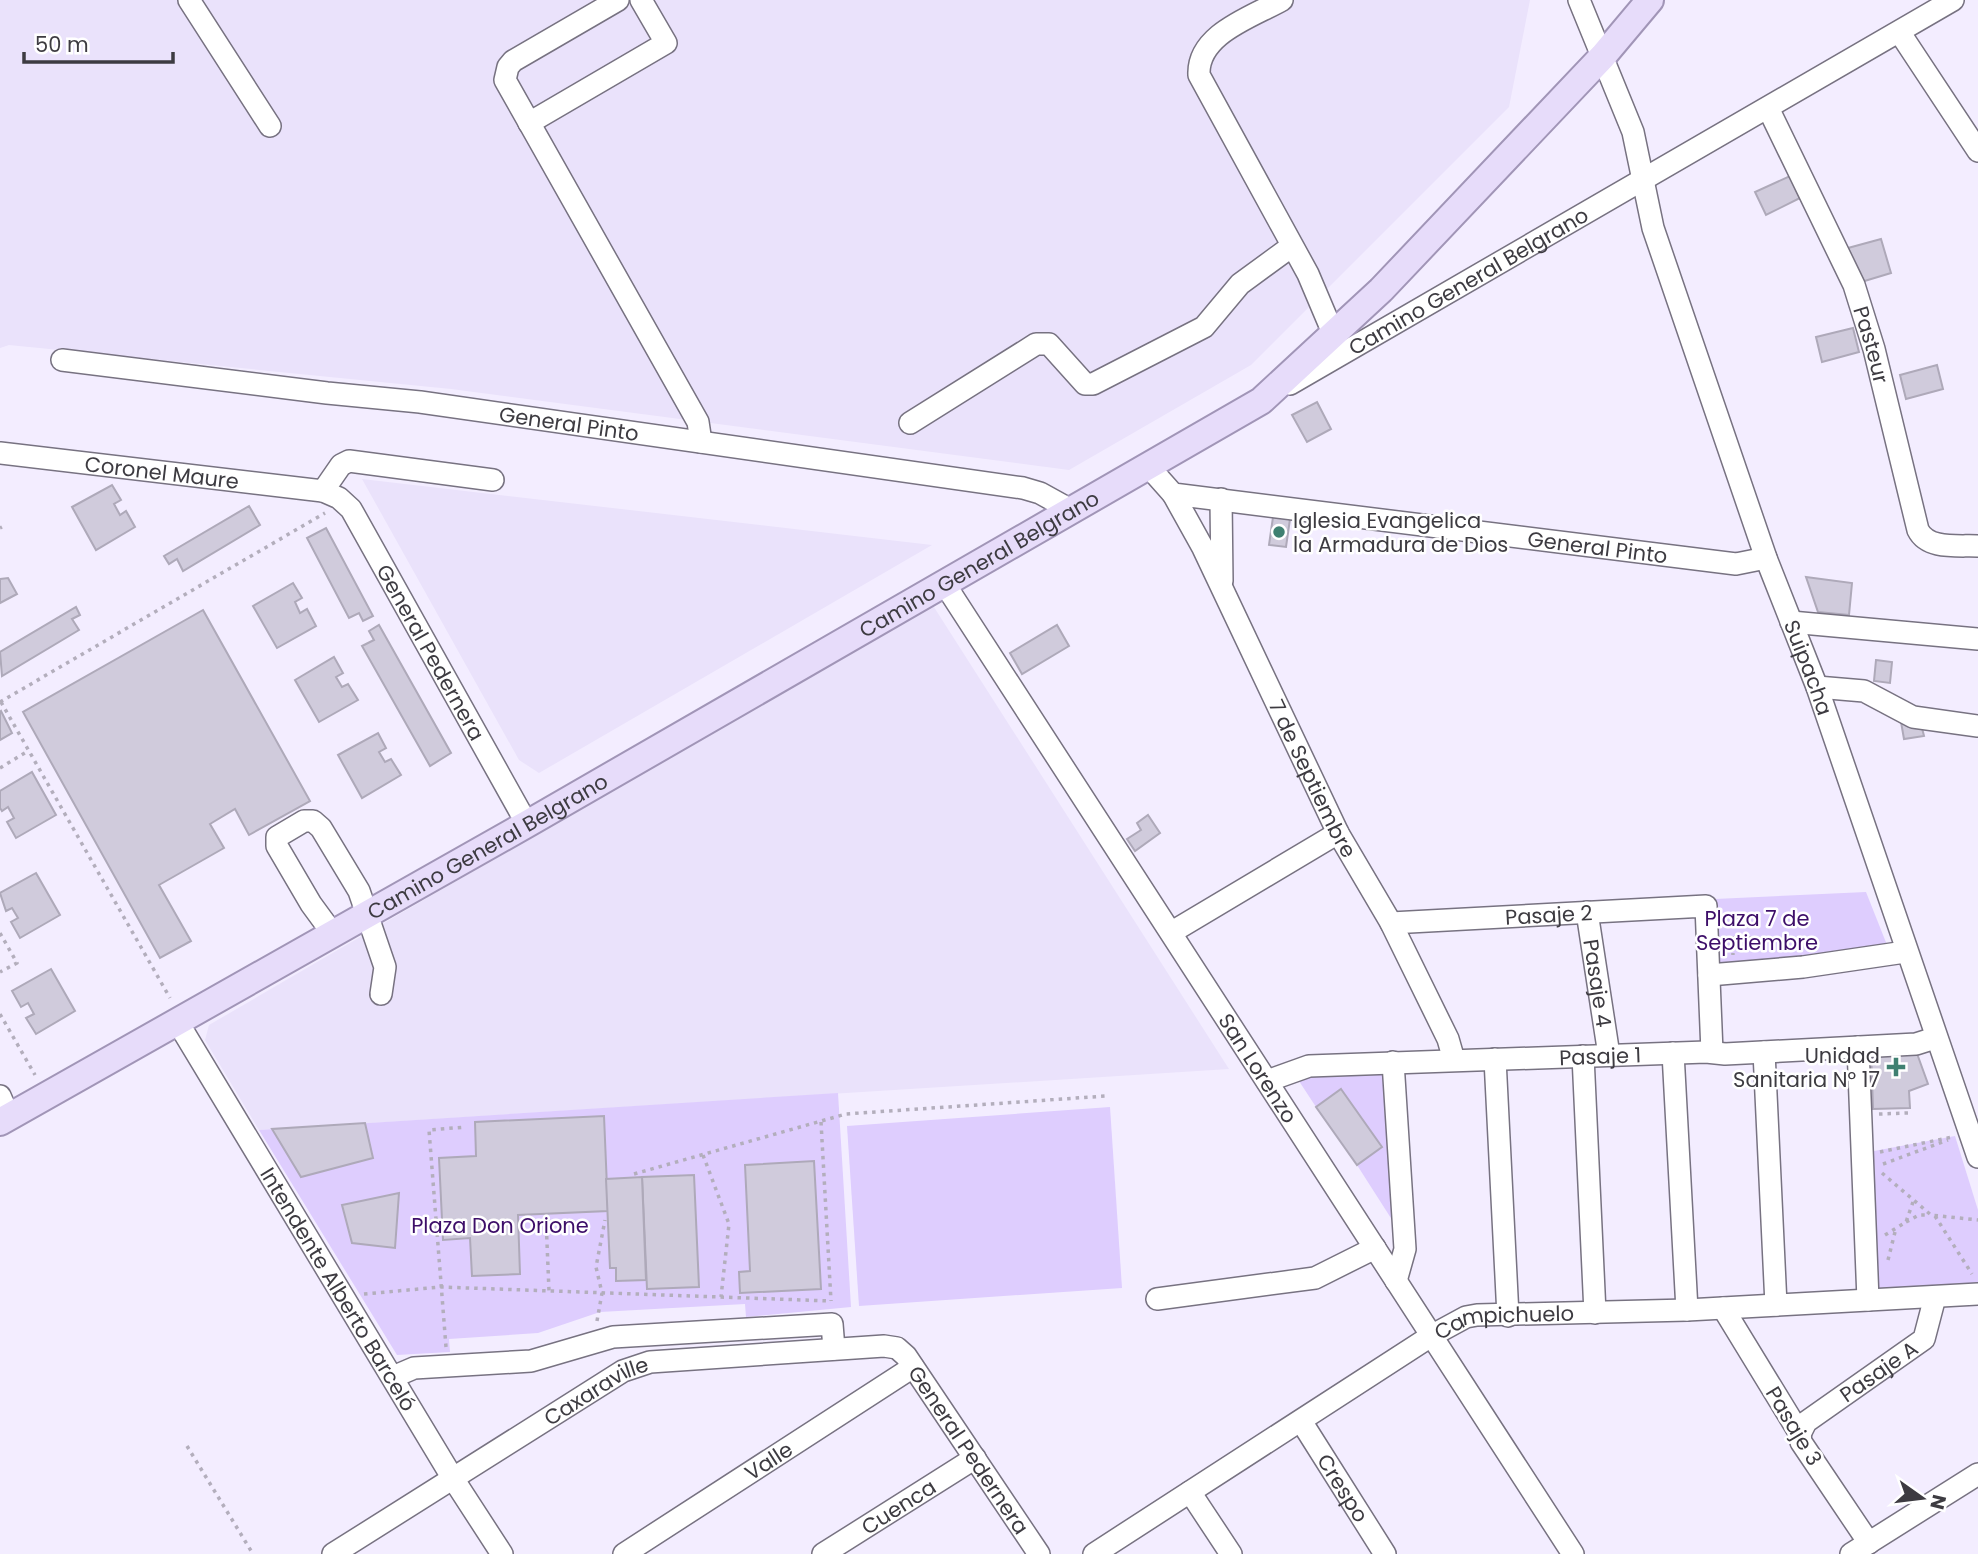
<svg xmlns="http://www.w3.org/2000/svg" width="1978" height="1554" viewBox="0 0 1978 1554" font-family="Poppins,sans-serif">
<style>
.built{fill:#eae2fb}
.green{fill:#decdfe}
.building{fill:#d0cbdc;stroke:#aea9b9;stroke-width:2}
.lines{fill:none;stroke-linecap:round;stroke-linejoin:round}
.minor-casing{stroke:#777281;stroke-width:24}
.major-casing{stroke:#a195b7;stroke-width:30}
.path{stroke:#b3aebc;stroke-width:3.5;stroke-dasharray:3.5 5;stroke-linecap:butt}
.minor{stroke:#fff;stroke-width:21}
.major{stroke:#e7dcfa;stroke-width:26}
.poi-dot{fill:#3f8071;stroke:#fff;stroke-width:2.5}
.labels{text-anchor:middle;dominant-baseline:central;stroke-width:5;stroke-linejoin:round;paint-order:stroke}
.street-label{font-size:21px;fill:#3d3b41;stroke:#fff}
.poi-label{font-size:21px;fill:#3d3b41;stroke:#fff;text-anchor:start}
.park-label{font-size:21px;fill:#3d0e69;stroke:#fff}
</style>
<rect width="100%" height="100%" fill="#f3edff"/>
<g class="built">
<path d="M0,0H1530L1509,107L1251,365L1069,470L451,389L9,345L0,348Z"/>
<path d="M362,479L932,545L539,773L519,760Z"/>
<path d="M932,604L1229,1069L259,1130L205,1040L209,1025Z"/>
</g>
<g class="green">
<path d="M1866,892L1887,945L1773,963L1716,967L1715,899Z"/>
<path d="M1388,1069L1396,1226L1357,1165L1382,1146L1341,1089L1316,1107L1299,1081L1311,1073Z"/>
<path d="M838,1093L851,1307L746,1317L745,1304L600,1312L538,1333L449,1339L450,1352L397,1355L259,1130Z"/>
<path d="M1110,1107L1122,1288L859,1306L847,1126Z"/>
<path d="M1955,1136L1978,1210V1284L1876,1291L1874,1151Z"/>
</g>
<g class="building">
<path d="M1790,176L1800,198L1766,215L1755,192Z"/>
<path d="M1881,239L1891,273L1858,283L1848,248Z"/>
<path d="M1853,328L1859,352L1822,362L1816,337Z"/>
<path d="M1937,365L1943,389L1906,399L1900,375Z"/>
<path d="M1317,402L1331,429L1307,442L1292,415Z"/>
<path d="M112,485L121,500L114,504L120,515L126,511L135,527L96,550L72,507Z"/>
<path d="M249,506L260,525L183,571L177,559L169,564L164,556Z"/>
<path d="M1273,517L1290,519L1286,547L1269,545Z"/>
<path d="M326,528L373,616L363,621L359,613L349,618L307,538Z"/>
<path d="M1806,577L1852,583L1849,615L1818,612Z"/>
<path d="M8,578L17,594L0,603V579Z"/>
<path d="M293,583L302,598L295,602L300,613L307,609L316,626L277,648L253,606Z"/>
<path d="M76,607L80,615L72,619L79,630L2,676L0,652Z"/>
<path d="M203,610L310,801L249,835L235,809L210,824L224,848L159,885L191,941L160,958L23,712Z"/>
<path d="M379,625L451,753L430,766L362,646L374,640L369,631Z"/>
<path d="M1057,625L1069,646L1022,674L1010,653Z"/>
<path d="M334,657L343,673L336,677L342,687L348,684L358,700L319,722L295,680Z"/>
<path d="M1876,660L1892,662L1890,683L1874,681Z"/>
<path d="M1,711L12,733L0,740V712Z"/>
<path d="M1901,722L1922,728L1924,736L1904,739Z"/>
<path d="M378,733L386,748L379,752L385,762L391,759L401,775L362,798L338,755Z"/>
<path d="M32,772L56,815L16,838L7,822L14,818L8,807L2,811L0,808V791Z"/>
<path d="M1148,815L1160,833L1135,851L1127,839L1141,830L1137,823Z"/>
<path d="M36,873L60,915L20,938L11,922L18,918L12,908L6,911L0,893Z"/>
<path d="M51,969L75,1011L36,1034L26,1018L34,1014L28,1003L21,1007L12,991Z"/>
<path d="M1915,1048L1928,1084L1909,1091L1910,1108L1873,1109L1871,1049Z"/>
<path d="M1341,1089L1382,1147L1357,1165L1316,1107Z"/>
<path d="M604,1116L608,1211L518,1215L520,1274L472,1276L470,1238L443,1240L439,1158L476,1156L475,1122Z"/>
<path d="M365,1123L373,1158L301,1177L272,1129Z"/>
<path d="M814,1161L821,1289L740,1293L739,1272L750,1271L745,1165Z"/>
<path d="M694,1175L699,1287L647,1289L642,1177Z"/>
<path d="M642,1177L646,1280L616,1281V1268H610L606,1179Z"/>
<path d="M399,1193L395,1248L352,1243L342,1205Z"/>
</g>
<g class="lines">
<g class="minor-casing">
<g id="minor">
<path d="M189,0L270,126"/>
<path d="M618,0L513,61L508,67L505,80L698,422L701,442"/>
<path d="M1282,0C1252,17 1197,34 1199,75L1308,274L1333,333"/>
<path id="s1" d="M1579,0L1633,132L1653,228L1766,558L1817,687L1978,1157"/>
<path d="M1900,33L1978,151"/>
<path id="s2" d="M1768,108L1854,285L1874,349L1918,530C1928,550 1958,545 1978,546"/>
<path d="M529,123L666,43L641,0"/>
<path id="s3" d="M62,360L327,393L420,402L1023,488L1040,493L1069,509"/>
<path id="s4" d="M1290,384L1953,0"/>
<path d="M910,423L1036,344H1049L1085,384H1093L1204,327L1240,284L1292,246"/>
<path id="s5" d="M0,453L323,491L339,498L351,509L527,824"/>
<path id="s6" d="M1149,467L1173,494L1736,564L1766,558"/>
<path d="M323,491L341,465L349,461L493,480"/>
<path id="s7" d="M1173,494L1203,548L1338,833L1391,923L1448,1039L1454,1060"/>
<path d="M1221,499L1222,581"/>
<path id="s8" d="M944,583L1573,1554"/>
<path d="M1791,622L1978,639"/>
<path d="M1817,687L1864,691L1913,717L1978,726"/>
<path id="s9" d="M1587,912L1609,1055"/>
<path id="s10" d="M1391,923L1706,906L1712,1052"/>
<path d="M1172,932L1338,833"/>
<path d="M333,934L311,904L277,846V837L304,821H313L321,828L359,891L385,967L381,994"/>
<path d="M1709,975L1803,967L1905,952"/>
<path id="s11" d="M177,1021L452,1477L502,1554"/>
<path d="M1858,1047L1868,1300"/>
<path d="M1764,1052L1776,1305"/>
<path d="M1673,1053L1687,1310"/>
<path d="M1583,1056L1595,1313"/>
<path d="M1495,1059L1508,1316"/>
<path d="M1393,1062L1405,1249L1396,1281"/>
<path id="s12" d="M1267,1081L1309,1066L1706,1052L1725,1054L1916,1044L1935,1038"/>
<path d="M0,1096L9,1117"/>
<path d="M1157,1299L1315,1278L1375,1248"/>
<path d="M1723,1308L1800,1434L1801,1442L1869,1543"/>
<path d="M393,1377L414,1368L531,1361L613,1337L832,1324L834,1349"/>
<path id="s13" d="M1301,1421L1385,1554"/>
<path id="s14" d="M1800,1434L1806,1422L1924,1339L1935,1297"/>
<path d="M1190,1492L1231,1554"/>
<path id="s15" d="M333,1554L623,1371L650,1362L884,1346L897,1348L906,1356L1039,1554"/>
<path id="s16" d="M624,1554L913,1367"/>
<path id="s17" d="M823,1554L975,1458"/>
<path id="s18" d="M1094,1554L1431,1336L1466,1317L1477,1315L1687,1310L1978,1294"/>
<path d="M1851,1554L1978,1474"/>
</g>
</g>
<g class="major-casing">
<g id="major">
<path id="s19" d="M0,1122L527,824L1261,401L1381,290L1603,56L1650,0"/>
</g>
</g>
<g class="path">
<path d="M0,528L2,527"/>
<path d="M0,702L325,513"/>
<path d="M1,702L170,998"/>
<path d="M0,768L28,751"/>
<path d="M0,933L17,963L0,972"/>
<path d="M1732,936L1733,955"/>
<path d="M1750,936L1751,951"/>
<path d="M0,1014L35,1075"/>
<path d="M1879,1114L1908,1113"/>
<path d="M821,1122L831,1301"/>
<path d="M1880,1152L1952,1137"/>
<path d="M703,1155L729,1224L721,1297"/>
<path d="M1883,1164L1948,1140"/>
<path d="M1882,1173L1931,1215L1978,1220"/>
<path d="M634,1174L846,1114L1106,1096"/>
<path d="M1935,1216L1972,1274"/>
<path d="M546,1219L549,1291"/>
<path d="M1906,1222L1919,1215H1927"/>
<path d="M1885,1235L1906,1222L1913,1202"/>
<path d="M1888,1260L1895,1232"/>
<path d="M364,1294L441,1287L831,1301"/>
<path d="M597,1321L602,1293L596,1267L605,1220"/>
<path d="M446,1347L429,1130L466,1127"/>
<path d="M187,1446L253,1554"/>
</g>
<use href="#minor" class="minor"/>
<use href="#major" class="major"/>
</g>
<g class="poi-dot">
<circle cx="1279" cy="532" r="7"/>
<path d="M1892.5 1056.5h7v7h7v7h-7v7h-7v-7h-7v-7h7z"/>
</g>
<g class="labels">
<g class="street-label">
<text stroke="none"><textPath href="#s4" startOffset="206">Camino General Belgrano</textPath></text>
<text stroke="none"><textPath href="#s2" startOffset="259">Pasteur</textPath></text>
<text stroke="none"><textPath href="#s3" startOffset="511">General Pinto</textPath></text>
<text stroke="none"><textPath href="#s5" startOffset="163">Coronel Maure</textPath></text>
<text stroke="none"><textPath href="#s6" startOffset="464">General Pinto</textPath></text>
<text stroke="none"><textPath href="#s19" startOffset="1127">Camino General Belgrano</textPath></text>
<text stroke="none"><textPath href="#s5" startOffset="523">General Pedernera</textPath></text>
<text stroke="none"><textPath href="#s1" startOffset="707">Suipacha</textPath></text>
<text stroke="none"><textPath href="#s7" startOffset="317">7 de Septiembre</textPath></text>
<text stroke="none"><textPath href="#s19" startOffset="560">Camino General Belgrano</textPath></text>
<text stroke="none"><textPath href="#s10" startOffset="158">Pasaje 2</textPath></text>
<text stroke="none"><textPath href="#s9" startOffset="72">Pasaje 4</textPath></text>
<text stroke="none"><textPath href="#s12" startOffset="336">Pasaje 1</textPath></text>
<text stroke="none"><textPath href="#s8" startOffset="578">San Lorenzo</textPath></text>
<text stroke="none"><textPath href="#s11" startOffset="313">Intendente Alberto Barceló</textPath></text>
<text stroke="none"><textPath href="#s18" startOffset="478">Campichuelo</textPath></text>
<text stroke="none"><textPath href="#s14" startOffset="102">Pasaje A</textPath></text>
<text stroke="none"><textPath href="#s15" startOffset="310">Caxaraville</textPath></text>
<text transform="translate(1794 1426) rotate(59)">Pasaje 3</text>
<text stroke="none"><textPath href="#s15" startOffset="744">General Pedernera</textPath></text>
<text stroke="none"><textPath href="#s16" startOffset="172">Valle</textPath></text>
<text stroke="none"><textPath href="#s13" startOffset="79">Crespo</textPath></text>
<text stroke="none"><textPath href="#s17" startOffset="89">Cuenca</textPath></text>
</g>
<g class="poi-label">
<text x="1293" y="520">Iglesia Evangelica<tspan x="1293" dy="24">la Armadura de Dios</tspan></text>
<text x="1880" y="1055" text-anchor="end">Unidad<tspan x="1880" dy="24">Sanitaria N° 17</tspan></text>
</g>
<g class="park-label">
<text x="1757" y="918">Plaza 7 de<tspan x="1757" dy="24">Septiembre</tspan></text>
<text x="500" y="1225">Plaza Don Orione</text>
</g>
</g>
<g transform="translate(1922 1498) rotate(104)" stroke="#ffffff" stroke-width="5" paint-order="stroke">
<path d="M0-5L12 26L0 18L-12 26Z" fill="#3d3b41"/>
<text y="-10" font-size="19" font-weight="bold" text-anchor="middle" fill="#3d3b41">N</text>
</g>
<path d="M24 52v10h149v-10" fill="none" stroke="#3d3b41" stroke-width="3.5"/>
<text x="35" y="52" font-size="21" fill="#3d3b41" stroke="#ffffff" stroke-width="5" paint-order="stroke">50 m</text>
</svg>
